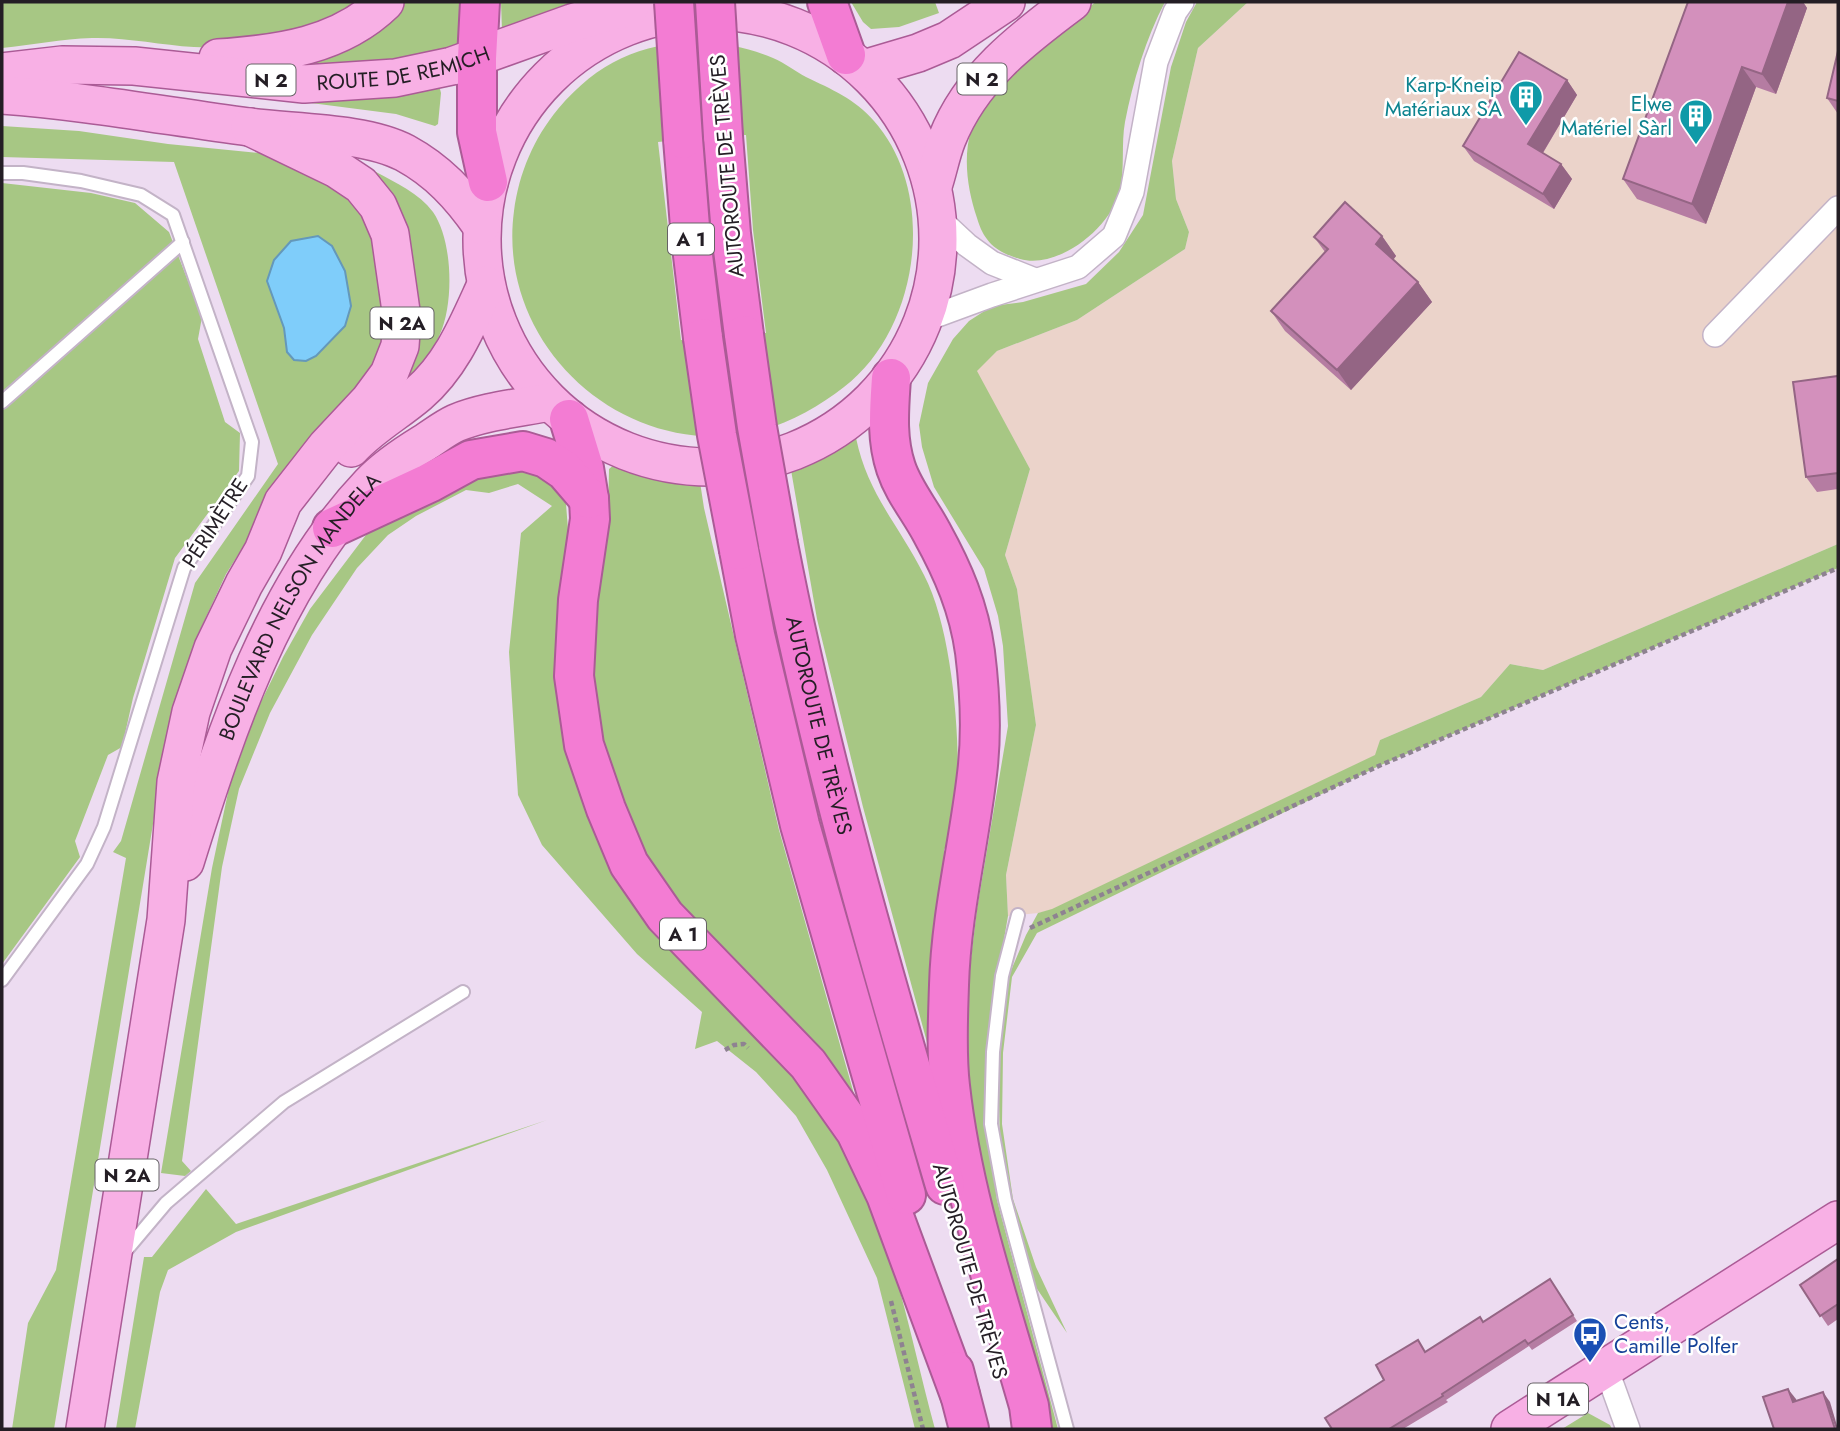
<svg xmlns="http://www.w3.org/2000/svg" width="1840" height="1431" viewBox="0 0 1840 1431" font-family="Jost,sans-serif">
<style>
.industrial{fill:#ebd3ca}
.green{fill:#a7c784;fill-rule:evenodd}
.water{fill:#7fcdfa;stroke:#6498ba;stroke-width:2}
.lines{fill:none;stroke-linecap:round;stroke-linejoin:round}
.service-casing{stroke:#c3b3c7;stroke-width:16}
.minor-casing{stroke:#c3b3c7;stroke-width:26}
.primary-casing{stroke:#ab5b96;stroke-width:40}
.motorway-casing{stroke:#ab5b96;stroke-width:42}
.path{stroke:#8e8291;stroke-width:4.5;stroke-dasharray:5 3.5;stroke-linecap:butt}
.service{stroke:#fff;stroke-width:12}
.minor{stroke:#fff;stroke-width:23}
.primary{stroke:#f8b0e5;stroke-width:37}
.motorway{stroke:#f37cd3;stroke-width:38}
.motorway-bridge-casing{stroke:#ab5b96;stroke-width:42;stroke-linecap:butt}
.motorway-bridge{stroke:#f37cd3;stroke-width:38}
.wall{fill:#b57ca2}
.shaded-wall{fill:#946584}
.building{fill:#d390bc;stroke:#946584;stroke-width:2}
.labels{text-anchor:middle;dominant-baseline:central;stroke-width:5;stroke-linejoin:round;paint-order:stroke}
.shield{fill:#fff;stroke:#666266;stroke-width:2}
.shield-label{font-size:19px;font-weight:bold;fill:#241e25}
.street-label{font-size:21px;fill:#241e25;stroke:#fff}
.culture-label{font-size:21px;fill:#0d838f;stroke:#fff;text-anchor:end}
.transit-label{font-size:21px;fill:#164399;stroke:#fff;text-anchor:start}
</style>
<rect width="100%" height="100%" fill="#eddcf1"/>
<path class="industrial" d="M1248,2H1838V544L1543,670L1510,664L1481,697L1380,740L1376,755L1051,910L1038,913L1008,916L1006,875L1036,725L1017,589L1005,555L1030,469L976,371L997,351L1077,320L1185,249L1189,232L1176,199L1172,161L1198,48Z"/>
<g class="green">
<path d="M2,2H361C317,35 248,50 194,47C160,45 126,37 92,38C62,39 32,45 2,48Z"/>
<path d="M405,2H460L459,47L403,61L296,67L398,9Z"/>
<path d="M501,2H582L502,31Z"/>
<path d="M851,2H935L939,13L899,27L871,29L863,22Z"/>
<path d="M1096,2H1165C1146,38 1133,81 1125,122C1121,144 1125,168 1120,190C1112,227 1058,270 1020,259C996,252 984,242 977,218C964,180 960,134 986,101C994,90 1006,81 1016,71C1027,59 1037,47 1049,37C1063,24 1080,13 1096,2Z"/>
<path d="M1197,2H1248L1198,48L1172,161L1176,199L1189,232L1185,249L1077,320L997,351L977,371L1030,469L1005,555L1017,589L1036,725L1006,875L1008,916L989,1026L986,1117L997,1200L1058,1429H1051L983,1197L962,1032L977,909L1008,726L1003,646L998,616L984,569L934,487L922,447L919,425L928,383L953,339L969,321L986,310L1000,305L1023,302L1086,284L1119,252L1143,215L1171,67L1186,22Z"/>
<path d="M700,41C726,44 750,48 773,58C785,63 795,71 806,77C831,89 855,99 874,121C938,193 920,329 844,387C813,411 778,430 737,435C610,450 497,338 514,211C519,173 534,138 558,109C599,61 639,44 700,41ZM746,135L753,230L766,333L744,335L708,137ZM697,138L718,337L681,340L658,142Z"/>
<path d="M435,89H440L441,93L438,124L435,126L396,114L311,103L314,101L362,99Z"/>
<path d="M2,126L79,131L168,144L259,153L290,159L315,169L371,215L392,322L379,370L276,495L226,574L194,643L170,720L54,1429H12L28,1323L56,1270L126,858L113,852L121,841L195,583L278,464L174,162L2,157Z"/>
<path d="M376,172C396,183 419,193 433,212C453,241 454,303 440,334C433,351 421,365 409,379L405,380L371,180Z"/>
<path d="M2,183L91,193L135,203L169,232L202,317L198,339L225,422L240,433L239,471L175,558L133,698L122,747L108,755L75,841L80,857L2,964Z"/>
<path d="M856,438C868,495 899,525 924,575C952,628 961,739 957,799C956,809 957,821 953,831C951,837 947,844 944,850L940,1056L931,1057L863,807L817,619L791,470L824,457Z"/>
<path d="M524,460L560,487L566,504L569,542L568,747L779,1055C816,1103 851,1152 873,1209C901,1279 915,1356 935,1429H915L877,1278L827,1170L796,1116L756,1072L717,1041L695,1049L702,1012L637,954L542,845L518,795L509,652L521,533L552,506L518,484L489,493L466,490L416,516L388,535L357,568L312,635L270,713L239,789L222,867L182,1161L191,1171L185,1176L161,1173L212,868L229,788L257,710L283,657L310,609L372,527L433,490Z"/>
<path d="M615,464L640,473L700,482L704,508L779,830L856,1101L638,858L600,741L592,671L597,597L608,520L609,469Z"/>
<path d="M1838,544V568L1381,765L1037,933L1012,977L1003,1053L1002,1124L1013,1199L1036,1267L1067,1333L1033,1283L1010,1201L1000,1147L998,1058L1007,980L1026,935L1038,913L1052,909L1375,755L1380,740L1481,697L1510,664L1543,670Z"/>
<path d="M547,1120L236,1232L168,1270L160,1292L135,1429H116L144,1257H152L206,1189L236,1224Z"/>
<path d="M1588,1413L1610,1425L1612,1429H1562Z"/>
</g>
<path class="water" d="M318,236L332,246L345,271L351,306L345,326L316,356L306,361L294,360L287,352L284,328L267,281L274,260L291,241Z"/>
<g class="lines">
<g class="service-casing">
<g id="service">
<path d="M2,173H23L81,181L141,195L173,215L252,442L248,476L184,568L104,827L87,864L2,980"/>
<path d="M2,402L183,242"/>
<path d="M1018,915L1002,976L993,1052L991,1124L1005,1200L1067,1429"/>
<path d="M123,1254L166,1203L284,1102L463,992"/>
</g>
</g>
<g class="minor-casing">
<g id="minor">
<path d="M938,218L967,245L992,263L1035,280"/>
<path d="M924,320L992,295L1078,267L1114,236L1132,192L1156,62L1175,12L1182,2"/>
<path d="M1715,335L1838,208"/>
<path d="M1606,1368L1628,1429"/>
</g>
</g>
<g class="primary-casing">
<g id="primary">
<circle cx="710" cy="239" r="228"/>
<path d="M218,58C278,54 340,46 385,2"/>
<path d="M864,69L918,53L949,40L1006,2"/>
<path id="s1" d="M2,72L62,65L134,66L304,84L395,78L452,66L572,23L615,10L629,9"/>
<path d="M2,95C85,101 166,116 249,127C294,133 366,132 405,153C438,171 460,195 481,225"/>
<path d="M933,186C938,171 941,154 947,139C971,78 1021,40 1072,2"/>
<path d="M351,448C370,427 397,412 418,394C452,365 468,324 486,285"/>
<path id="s2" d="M185,862C226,731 273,586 370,484C385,468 406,454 424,443C435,436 445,428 456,423C485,411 519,408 549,402"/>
<path d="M85,1429L166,920L176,782L191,712L213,648L244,584L263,551L283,502L326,447L369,401L389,374L400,346L402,318L390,234L378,206L361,185L337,169L250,127"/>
<path d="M1510,1429L1838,1220"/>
</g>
</g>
<g class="motorway-casing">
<g id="motorway">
<path d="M480,2L477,58V132L488,182"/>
<path d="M827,2L846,55"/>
<path d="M723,136L731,234L744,335"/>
<path d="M683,139L691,239L703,338"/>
<path d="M891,378C889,409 886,438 896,468C904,492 920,510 932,533C953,571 969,608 975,652C980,692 982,734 977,774C969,844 951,914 949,985C948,1018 946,1053 950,1086C962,1195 999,1301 1029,1406L1032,1429"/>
<path d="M569,419L584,468L589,499L590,519L578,600L574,676L584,745L606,809L629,864L665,916L808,1064L856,1132L886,1195L960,1395"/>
<path d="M332,528L429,483L471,460L523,451L546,458L565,471L589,499"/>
<path id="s3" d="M778,544C820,760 883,974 945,1185"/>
<path d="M739,550L755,635L800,825L906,1195"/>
<path d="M954,1371L969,1429"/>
</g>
</g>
<g class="path">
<path d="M1030,928L1381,765L1838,568"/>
<path d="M725,1050L734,1045L744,1044L748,1048"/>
<path d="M891,1301L923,1429"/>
</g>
<use href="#service" class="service"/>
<use href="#minor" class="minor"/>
<use href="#primary" class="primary"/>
<use href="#motorway" class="motorway"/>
<g class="motorway-bridge-casing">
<g id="motorway-bridge">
<path d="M674,2L683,139"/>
<path d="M715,2L723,136"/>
<path d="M744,335L757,427L778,544"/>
<path d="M703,338L717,435L739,550"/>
</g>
</g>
<use href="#motorway-bridge" class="motorway-bridge"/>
</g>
<g class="wall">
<path d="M1688,2H1803L1807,8L1776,94L1756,87L1706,224L1637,199L1623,179Z"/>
<path d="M1838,51V114L1827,98Z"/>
<path d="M1567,80L1577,95L1543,153L1561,164L1572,179L1554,209L1474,161L1463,146Z"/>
<path d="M1382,236L1396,256L1393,260L1418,282L1432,302L1351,390L1285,331L1271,311L1325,252L1314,237Z"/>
<path d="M1838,376V489L1817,492L1806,477Z"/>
<path d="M1838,1259V1319L1828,1326L1800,1285Z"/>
<path d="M1550,1279L1577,1321L1532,1350L1529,1346L1446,1400L1448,1402L1403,1429H1332L1426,1352L1483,1322Z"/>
</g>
<g class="shaded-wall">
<path d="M1788,2H1803L1807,8L1776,94L1762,74Z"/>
<path d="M1742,67L1756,87L1706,224L1692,204Z"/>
<path d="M1567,80L1577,95L1539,159L1528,144Z"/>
<path d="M1561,164L1572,179L1554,209L1543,194Z"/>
<path d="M1382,236L1396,256L1390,264L1376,244Z"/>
<path d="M1418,282L1432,302L1351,390L1337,370Z"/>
<path d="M1788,1389L1796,1399L1800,1412L1793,1402Z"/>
<path d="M1823,1392L1830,1402L1838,1429H1836Z"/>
</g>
<g class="building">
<path d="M1688,2H1788L1762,74L1742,67L1692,204L1623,179Z"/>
<path d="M1838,51V101L1827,98Z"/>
<path d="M1519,52L1567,80L1528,144L1561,164L1543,194L1463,146Z"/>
<path d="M1345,202L1382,236L1376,244L1418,282L1337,370L1271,311L1328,249L1314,237Z"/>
<path d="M1838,376V473L1806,477L1793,382Z"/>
<path d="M1838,1259V1304L1820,1316L1800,1285Z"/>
<path d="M1550,1279L1573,1315L1528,1344L1525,1340L1442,1394L1443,1396L1389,1429H1332L1325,1418L1384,1380L1376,1365L1418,1340L1425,1352L1480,1317L1483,1322Z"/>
<path d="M1788,1389L1793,1402L1823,1392L1835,1429H1774L1763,1397Z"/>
</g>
<defs>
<g id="building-pin" transform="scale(1.75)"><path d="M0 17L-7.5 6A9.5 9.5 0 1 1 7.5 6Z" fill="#0f9aa8" stroke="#fff"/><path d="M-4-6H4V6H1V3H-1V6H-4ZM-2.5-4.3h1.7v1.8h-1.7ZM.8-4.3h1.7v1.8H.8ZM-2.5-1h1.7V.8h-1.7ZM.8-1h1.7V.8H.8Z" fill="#fff"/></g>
<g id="bus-pin" transform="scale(1.75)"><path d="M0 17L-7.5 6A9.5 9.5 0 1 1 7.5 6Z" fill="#1a4fb4" stroke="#fff"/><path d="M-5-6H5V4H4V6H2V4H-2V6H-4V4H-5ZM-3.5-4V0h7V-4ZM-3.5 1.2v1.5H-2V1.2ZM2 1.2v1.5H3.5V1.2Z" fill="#fff"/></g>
</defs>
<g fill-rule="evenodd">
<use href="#building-pin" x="1526" y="97"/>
<use href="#building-pin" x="1696" y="116"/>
<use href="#bus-pin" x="1590" y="1334"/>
</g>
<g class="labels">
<g class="shield">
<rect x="957.5" y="63.5" width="49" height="31" rx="5"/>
<rect x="246.5" y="64.5" width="49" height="31" rx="5"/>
<rect x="668" y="223.5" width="46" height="31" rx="5"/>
<rect x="370.5" y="307.5" width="63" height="31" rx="5"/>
<rect x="660" y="918.5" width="46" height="31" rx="5"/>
<rect x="95.5" y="1159.5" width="63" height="31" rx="5"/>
<rect x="1528" y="1383.5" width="60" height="31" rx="5"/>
</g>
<g class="shield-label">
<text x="982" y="79">N 2</text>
<text x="271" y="80">N 2</text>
<text x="691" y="239">A 1</text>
<text x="402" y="323">N 2A</text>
<text x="683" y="934">A 1</text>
<text x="127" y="1175">N 2A</text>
<text x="1558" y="1399">N 1A</text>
</g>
<g class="street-label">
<text stroke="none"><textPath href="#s1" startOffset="404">ROUTE DE REMICH</textPath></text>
<text transform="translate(727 166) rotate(-95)">AUTOROUTE DE TRÈVES</text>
<text transform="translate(215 523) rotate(-57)">PÉRIMÈTRE</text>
<text stroke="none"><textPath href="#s2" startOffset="282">BOULEVARD NELSON MANDELA</textPath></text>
<text stroke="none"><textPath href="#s3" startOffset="186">AUTOROUTE DE TRÈVES</textPath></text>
<text transform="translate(970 1271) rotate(74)">AUTOROUTE DE TRÈVES</text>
</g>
<g class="culture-label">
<text x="1502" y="85">Karp-Kneip<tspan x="1502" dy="24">Matériaux SA</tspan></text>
<text x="1672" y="104">Elwe<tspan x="1672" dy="24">Matériel Sàrl</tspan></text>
</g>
<g class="transit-label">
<text x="1614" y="1322">Cents,<tspan x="1614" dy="24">Camille Polfer</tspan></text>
</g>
</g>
<rect width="1840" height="1431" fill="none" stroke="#241e25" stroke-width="7"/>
</svg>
